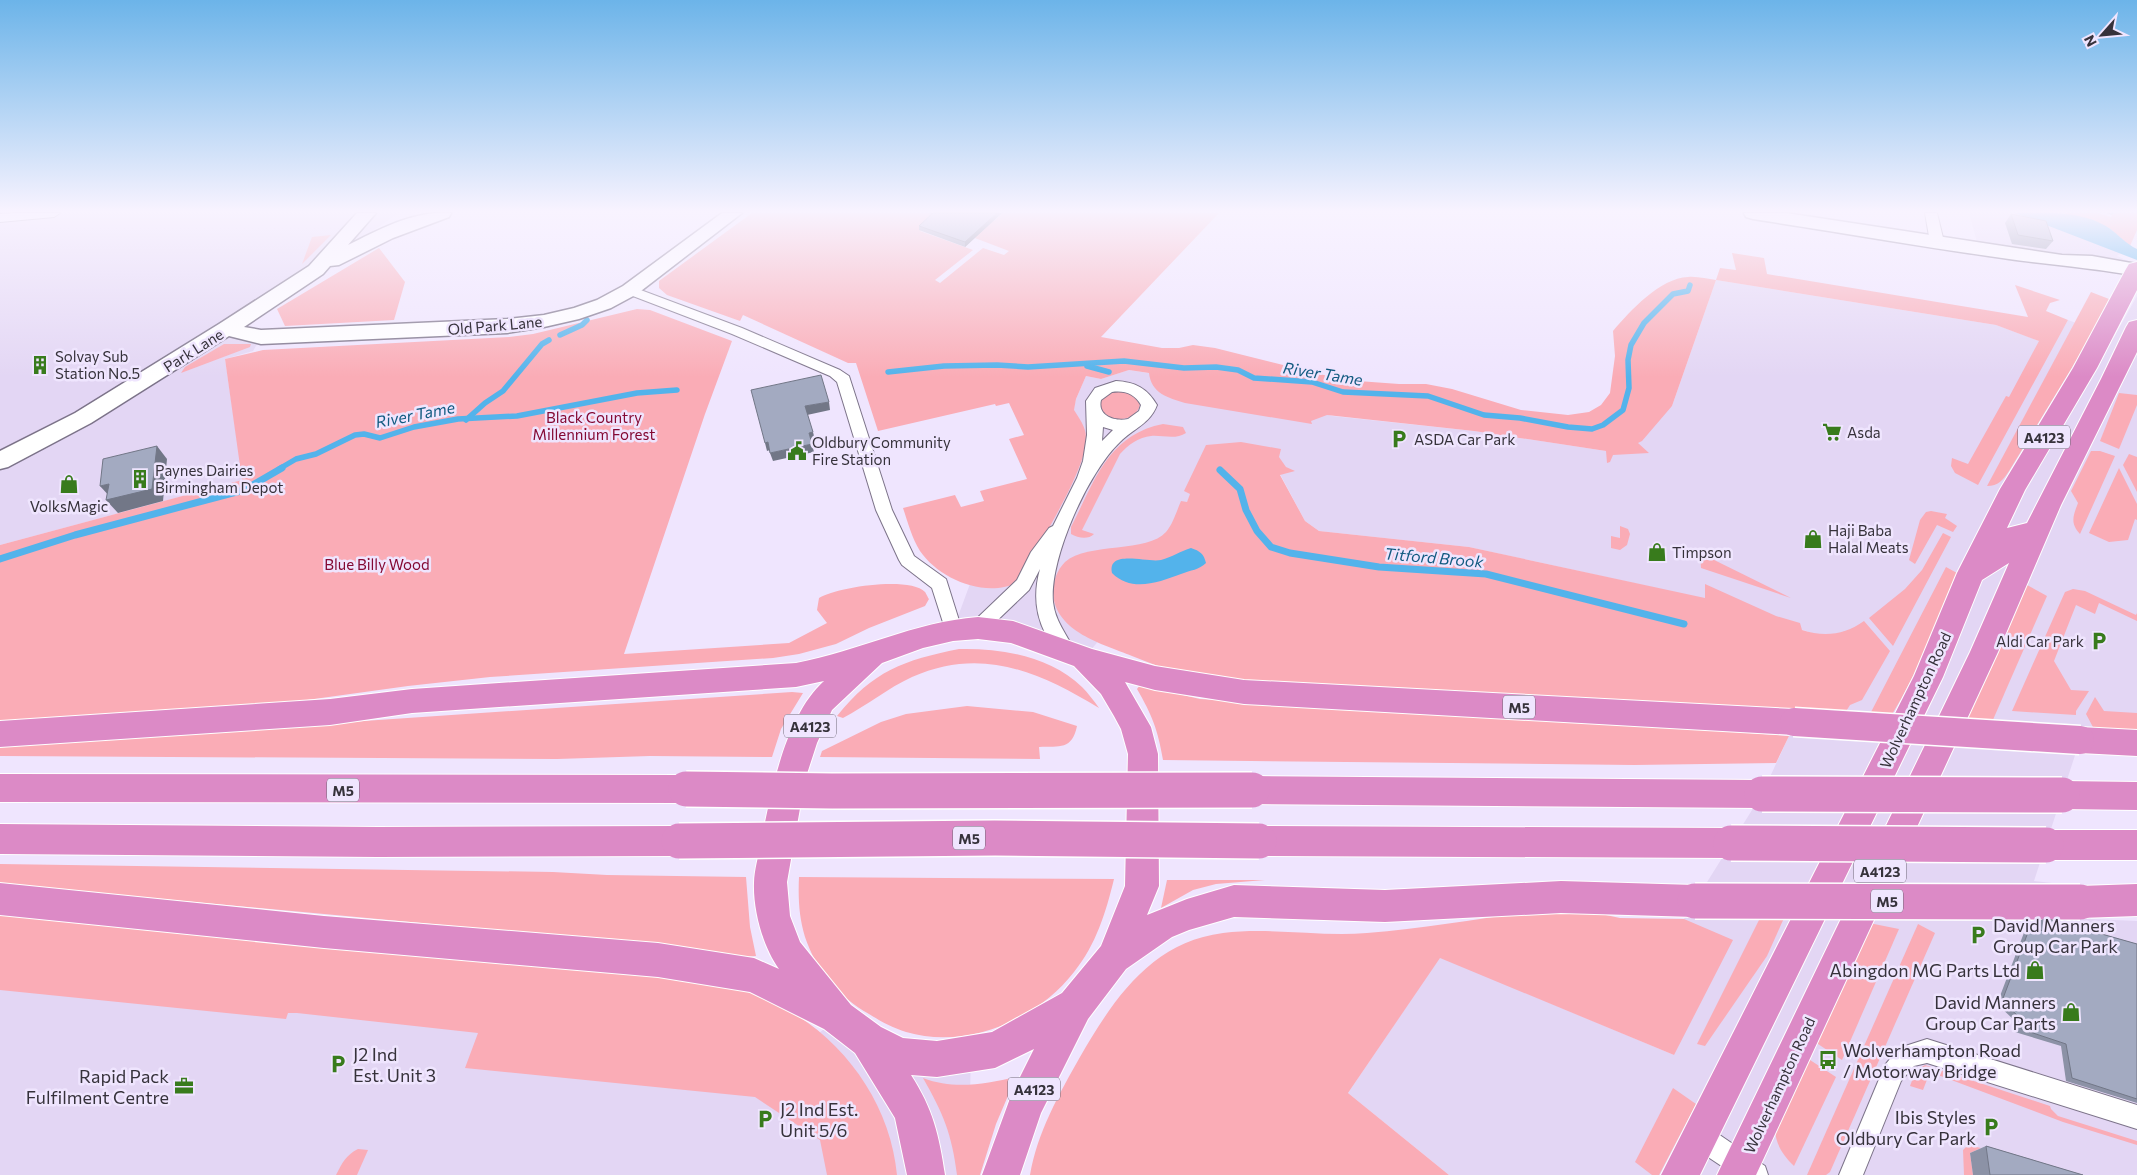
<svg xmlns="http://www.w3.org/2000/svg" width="2137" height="1175" viewBox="0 0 2137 1175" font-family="Commissioner,sans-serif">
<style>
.built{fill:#e3d6f4}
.green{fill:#faacb6}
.water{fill:#53b3eb}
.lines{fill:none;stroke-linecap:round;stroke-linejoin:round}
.stream-far1{stroke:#53b3eb;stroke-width:5.5}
.stream{stroke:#53b3eb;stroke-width:7}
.street-casing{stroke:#7c7389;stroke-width:2}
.secondary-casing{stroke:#7c7389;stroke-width:3}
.highway-casing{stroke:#fff;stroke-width:2}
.street{fill:#fff;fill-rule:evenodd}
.secondary{fill:#fff;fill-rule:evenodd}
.highway{fill:#dc8ac6;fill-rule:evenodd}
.highway-bridge-far1-casing{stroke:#fff;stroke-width:31;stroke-linecap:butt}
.highway-bridge-casing{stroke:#fff;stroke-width:38;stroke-linecap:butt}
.highway-bridge-far1{stroke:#dc8ac6;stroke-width:28}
.highway-bridge{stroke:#dc8ac6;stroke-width:35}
.wall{fill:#8c92a6}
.shaded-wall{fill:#727787}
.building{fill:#a3aac1;stroke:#727787}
.labels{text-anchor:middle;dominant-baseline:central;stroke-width:5;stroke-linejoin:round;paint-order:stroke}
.shield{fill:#efe5fe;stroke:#6e6876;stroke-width:1}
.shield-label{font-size:14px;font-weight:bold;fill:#36323b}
.street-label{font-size:15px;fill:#36323b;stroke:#efe5fe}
.poi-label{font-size:15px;fill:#36323b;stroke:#efe5fe;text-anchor:start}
.park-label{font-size:15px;fill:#840933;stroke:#efe5fe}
.water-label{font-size:16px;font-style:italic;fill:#115a80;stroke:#efe5fe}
.near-poi-label{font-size:18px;fill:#36323b;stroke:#efe5fe;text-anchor:start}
</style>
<rect width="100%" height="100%" fill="#efe5fe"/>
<g class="built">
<path d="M0,213H399L227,329L261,337L253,351L225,359L243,480L0,545Z"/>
<path d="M1969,213H2038L2126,249L2117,256L2137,265V279L2111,270L1979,249Z"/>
<path d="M1716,280L1996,325L2053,346L2068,320L2114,337L2137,296V731L2080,740L2034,881L2070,885L2091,919L2137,921V1175H1449L1348,1093L1440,957L1674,1055L1684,919L1762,794L1789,736L1794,722L1812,633L1706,599L1469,547L1319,531L1305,521L1280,474L1210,448L1173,535L1101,638L1084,658L953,630L974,573L1071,422L1076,399L1086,376L1101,379L1129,370L1199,381L1332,416L1474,431L1606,451L1672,406Z"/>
<path d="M0,913L794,1015L819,1033L838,1018L868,1039L971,1054L968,1175H0Z"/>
</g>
<g class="green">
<path d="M752,213H926L933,215L920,231L973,250L935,280L940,283L983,248L1004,255L1009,251L967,235L983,217L994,221L1003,213H1219L1101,337L1162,348H1179L1193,345L1215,348L1344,380L1399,384H1426L1452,389L1521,410L1568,415L1589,412L1601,405L1610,393L1615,356L1613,331C1630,311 1660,278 1688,277C1697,276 1707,279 1716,280L1720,268L1736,270L1732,253L1764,258L1767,274L2028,317L2015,285L2060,300L2050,303L2046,311L2068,320L1978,485L1955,473L1951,466L1952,458L1968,464L2006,396L2009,397L2039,341L1996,325L1716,280L1672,406L1642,441L1638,443L1649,453L1613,455L1610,462L1607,463L1606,451L1474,431L1327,415L1311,421L1312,424L1185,403C1168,398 1151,393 1149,373L1129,370L1101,379L1086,376L1076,399L1074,410C1079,418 1086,427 1086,437C1089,467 1034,552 1018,582C986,599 939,579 920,551C912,538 908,523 903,508L955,495L961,507L984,501L980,491L1027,479L1009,439L1024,435L1009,403L996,406L995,404L878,431L856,363H848L743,315L740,321L667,295L659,288V281Z"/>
<path d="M2064,213H2098L2111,217L2113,213H2137V230L2130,246L2109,228Z"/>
<path d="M331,235L302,264L312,237Z"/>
<path d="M379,248L405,282L394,320L285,326L277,309Z"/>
<path d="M2091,292L2109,299L2082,351L2009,471C2003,480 1998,486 1987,486Z"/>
<path d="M637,309L650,310L732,341L705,414L624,654L789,643L827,623L817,610L819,598C836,587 910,576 925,592C926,593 928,598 929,599L925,606L869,628L836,644L799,654L773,658L490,677L408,686L278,704L0,721V545L242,480L225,359L263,350L509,337L533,334Z"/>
<path d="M224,344H251L250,347L181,373L185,367Z"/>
<path d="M1111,391H1121L1135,396L1140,405C1135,422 1114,422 1102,413L1098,402Z"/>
<path d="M2119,393L2137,395V405L2119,449L2100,441Z"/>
<path d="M1163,424L1183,427L1186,433C1176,440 1162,435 1151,436C1139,437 1128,445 1120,454L1082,530L1094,534C1088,540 1078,538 1071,534V527C1094,483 1107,435 1163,424Z"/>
<path d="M1241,442L1281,449L1279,457L1286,467L1295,471L1280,475L1305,521L1319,531L1469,547L1705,598V584L1776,616L1800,623L1802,630C1824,637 1845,635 1864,621L1890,651L1862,700L1850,705L1845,713L1228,679C1212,677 1194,677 1179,673C1163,668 1147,662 1132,656C1103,644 1055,632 1053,593C1053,581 1057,570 1065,562C1088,542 1148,553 1166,532C1173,524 1177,510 1181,501L1187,502L1190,494L1184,491L1206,445Z"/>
<path d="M2091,451H2100L2115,456L2080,534C2070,523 2073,516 2078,503L2071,491Z"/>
<path d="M2129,454L2137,457V492L2123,465Z"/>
<path d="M2119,468L2137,504V520L2135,519L2128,540L2109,542L2089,533Z"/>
<path d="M1931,511L1947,514L1945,518L1957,526L1953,532L1937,525L1915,564L1909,560L1920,520L1926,512Z"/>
<path d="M1620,526L1628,529L1630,534L1627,545L1620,550L1611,548V536L1620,538Z"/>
<path d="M1943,533L1951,537L1893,646L1869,618L1905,589L1922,570Z"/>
<path d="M1700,553L1791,598L1701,568Z"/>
<path d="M1946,567L1957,573C1937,622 1919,671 1891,716L1870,714Z"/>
<path d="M2027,585L2047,596L1992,722L1966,721Z"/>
<path d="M2073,589L2085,591L2136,615L2137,613V621L2099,603L2095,614L2076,605L2054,661L2071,690L2089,691L2076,711V715L2012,711L2065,592Z"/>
<path d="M959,649C1001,648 1050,656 1082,687C1088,693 1094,701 1099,708C1039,672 982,646 912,677C888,688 866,706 843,718L837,716C873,671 904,660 959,649Z"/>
<path d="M1140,685L1200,699L1582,721L1789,736L1776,763L1634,765L1163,760C1158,730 1152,715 1137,689Z"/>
<path d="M792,692L803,693L781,729L772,757L650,756L557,759L0,756V743L305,725Z"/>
<path d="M2095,697L2104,711L2137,713V731L2094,729L2086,714Z"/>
<path d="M967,706L1033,712L1077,726C1072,750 1060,746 1039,747L1040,759L820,757L822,751L881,722L906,714Z"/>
<path d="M0,864L553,872L607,875L746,877L750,927L756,956L741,957L562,936L0,884Z"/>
<path d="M799,877L1114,879C1106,912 1096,945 1074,972C1037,1020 967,1050 906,1032C893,1028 880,1021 869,1014C839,997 816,970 805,937C799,917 798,898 799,877Z"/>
<path d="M1167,880H1265L1216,884L1193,890L1161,908Z"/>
<path d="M1536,911H1587L1620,918L1684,919L1733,940L1674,1055L1440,958L1348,1093L1449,1175H1030C1037,1133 1059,1094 1080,1057C1113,1000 1151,942 1223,933C1271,927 1320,937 1367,933C1424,929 1480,918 1536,911Z"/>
<path d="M0,913L698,980C720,985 743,989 764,998C836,1028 890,1098 897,1175H827L820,1140L755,1097L465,1068L478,1033L297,1013H288L286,1019L0,990Z"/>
<path d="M1760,918H1784L1767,956L1705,1046L1697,1044Z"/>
<path d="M1869,923L1899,929L1842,1060L1815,1042Z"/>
<path d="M1918,924L1935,933L1830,1172L1826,1175H1807Z"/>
<path d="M1807,1058L1836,1077L1794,1166C1783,1155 1775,1144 1775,1128Z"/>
<path d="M1925,1065L2050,1106L2051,1109L2058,1116L2137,1141V1145L2063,1122L1930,1072L1923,1090L1910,1086L1916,1070Z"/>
<path d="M1016,1077L996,1124L980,1175H957C952,1134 943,1113 923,1078C954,1090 985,1084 1016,1077Z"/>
<path d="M1673,1088L1696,1104L1659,1175H1652L1635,1162Z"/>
<path d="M1968,1145L1981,1148L1970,1153L1973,1175H1964L1963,1150Z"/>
<path d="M358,1149L368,1150L357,1175H336C342,1163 346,1155 358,1149Z"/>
</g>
<g class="water">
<path d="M2015,213C2046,213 2081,210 2109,228C2119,235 2126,244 2137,249V260Z"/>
<path d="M1191,548C1200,551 1204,554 1206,563C1199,570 1191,570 1181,574C1159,582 1132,593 1112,573C1107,549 1147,563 1161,560C1172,557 1181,551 1191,548Z"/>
</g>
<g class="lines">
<g class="stream-far1">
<path d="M560,335L582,325L587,320"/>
<path d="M1087,366L1109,372"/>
<path d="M888,372L944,366L997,365L1028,367L1124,361L1184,368L1216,367L1238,370L1254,378L1312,382L1343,392L1428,396L1484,415L1520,418L1568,427L1592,429L1603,425L1623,410L1629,388L1628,360L1631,345L1644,323L1673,294L1688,291L1690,285"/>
<path d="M466,420L485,403L503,391L542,344L549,340"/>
<path d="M279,469L296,459L316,454L355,435L364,434L380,438L414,427L458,419L517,416L637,393L677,390"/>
</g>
<g class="stream">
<path d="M1220,470L1240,489L1246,510L1257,531L1271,547L1290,553L1379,567L1486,574L1684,624"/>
<path d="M0,559L75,535L244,490L282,468"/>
</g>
<g class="street-casing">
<g id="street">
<path d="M15,213H60L54,217L0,222V214Z"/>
<path d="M1925,213H1937L1944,242L1942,245H1932L1930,242Z"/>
<path d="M630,286L742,328L840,370L849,376L892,510L914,556L946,579L962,630L959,635L953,637L947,635L932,588L902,565L899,560L876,510L837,382L830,376L732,334L625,293L623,290L625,287Z"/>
<path d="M1116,381C1135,382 1147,388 1157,405C1150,424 1134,428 1120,442C1089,471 1049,558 1053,602C1055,621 1066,633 1074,650L1071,655L1065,657L1059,655C1038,628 1031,602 1040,569L1029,590L984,633L978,635L972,633L969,628L972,623L1017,580L1031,552L1049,528L1053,526L1077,478L1083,461L1087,435L1086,401L1095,388ZM1112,392C1124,390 1135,394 1141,405L1139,411L1128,419C1115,422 1097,416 1101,400ZM1103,427L1113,430L1102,441Z"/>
<path d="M1927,1039L2137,1105V1129L1927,1063L1914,1066L1901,1081L1863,1175H1839L1885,1065L1899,1048Z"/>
<path d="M1699,1124L1708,1127L1765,1166L1768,1175H1735L1690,1145L1687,1136L1690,1127Z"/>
</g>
</g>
<g class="secondary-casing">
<g id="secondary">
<path d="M357,213H376L348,245C380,229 415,210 451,213L449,217L393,238L339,265L330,266L323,274L244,327L261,330L507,319L544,315L574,308L597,300L623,286L722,213H742L637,294L611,308L579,319L544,327L507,333L261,344L229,336L91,423L8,467L0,469V451L75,413L219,324L309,266Z"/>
<path d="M1744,213H1786L2062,255L2092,256L2137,264V276C2094,268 2052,265 2009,259C1923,247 1838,232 1753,219L1746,217Z"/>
</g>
</g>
<g class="highway-casing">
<g id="highway">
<path d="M2137,262V290L2097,368L2025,490L2007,528L2027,523L2101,379L2126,327L2129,322L2137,320V352L2061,505L1998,652L1756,1175H1717L1970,652L2009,563L1982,580L1943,677L1700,1175H1661L1914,676L1957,573L2000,489L2073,368L2126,269L2129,264Z"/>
<path d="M978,617L1013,621L1092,649L1155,666L1244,680L1794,709L1805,713L1809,722L1805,731L1794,735L1244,704L1155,690L1125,682L1151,727L1158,754L1159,886L1147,915L1187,899L1234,885L1385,890L1561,881L1695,885L1707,890L1712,901L1707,912L1695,917L1561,913L1385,922L1234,917L1189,930L1172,937L1126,969L1088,1019L1041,1113L1020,1175H982L1012,1093L1034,1049L995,1068L937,1077L911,1075C933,1109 939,1135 945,1175H907L895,1118L855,1053L824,1029L750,992L658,977L324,948L0,915V883L324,916L658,943L754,958L779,969C763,947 753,910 754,883C754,870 759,855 761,842C771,793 785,716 824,681L796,687L412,713L330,725L0,747V721L330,699L412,689L796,663C859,651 914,622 978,617ZM978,639L1011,643L1074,666L1101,694L1114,716L1121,729L1128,754L1125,886L1101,946L1062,993L992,1032L937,1041L903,1038L881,1027L851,1005L800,942L790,916L787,882L805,780L817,743L832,710L882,663L923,648L953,641Z"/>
<path d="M2080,727L2137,730V756L2080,753L2069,749L2065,740L2069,731Z"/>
<path d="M0,774L686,775L697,779L702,789L697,799L686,803L0,802Z"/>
<path d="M1252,776L1762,780L1773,784L1778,794L1773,804L1762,808L1252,804L1241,800L1236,790L1241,780Z"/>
<path d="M2062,781L2137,782V810L2062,809L2051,805L2046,795L2051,785Z"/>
<path d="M0,824L378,827L679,826L690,831L695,841L690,851L679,856L378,857L0,854Z"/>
<path d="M1259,826L1731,828L1742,833L1747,843L1742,853L1731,858L1259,856L1248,851L1243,841L1248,831Z"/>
<path d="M2046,830H2137V860H2046L2035,855L2030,845L2035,835Z"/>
<path d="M2137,884V916L2080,918L2068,913L2063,902L2068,891L2080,886Z"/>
</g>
</g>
<use href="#street" class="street"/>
<use href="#secondary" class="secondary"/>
<use href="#highway" class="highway"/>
<g class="highway-bridge-far1-casing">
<path id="highway-bridge-far1" d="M1794,722L2080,740"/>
</g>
<g class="highway-bridge-casing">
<g id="highway-bridge">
<path d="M686,789L832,791L1252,790"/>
<path d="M1762,794L2062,795"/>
<path d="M679,841L995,838L1259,841"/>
<path d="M1731,843L2046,845"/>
<path d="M1695,901L2080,902"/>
</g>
</g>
<use href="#highway-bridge-far1" class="highway-bridge-far1"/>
<use href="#highway-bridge" class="highway-bridge"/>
</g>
<g class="wall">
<path d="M927,213H1002L965,247L919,230V226L931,214Z"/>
<path d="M2106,213H2114L2112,215Z"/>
<path d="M2011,214L2053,241L2046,249L2012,244L2005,223Z"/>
<path d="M2045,918L2137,944V1103L2066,1081L2061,1046L2015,1032L2014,1020L1997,1004L2025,930L2030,927L2041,930L2039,921Z"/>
<path d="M1986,1146L2083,1175H1973L1970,1153Z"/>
</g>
<g class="shaded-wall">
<path d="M997,213H1002L965,247V242Z"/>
<path d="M829,402L830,410L807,415L805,406Z"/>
<path d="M813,432L815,440L811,441L809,433Z"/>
<path d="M768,442L770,450L767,451L765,443Z"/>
<path d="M812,444L814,452L773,461L770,453Z"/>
<path d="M157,446L167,459L163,501L118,513L106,500Z"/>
<path d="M109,484L111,498L100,486Z"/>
</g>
<g class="building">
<path d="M933,213H997L965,242L919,226Z"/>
<path d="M2011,214L2046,221L2053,241L2018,235Z"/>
<path d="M821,375L829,402L805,406L813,432L809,433L812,444L770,453L768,442L765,443L751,390Z"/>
<path d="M157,446L152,489L106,500L109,484L100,486L103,459Z"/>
<path d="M2045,918L2137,944V1099L2072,1078L2066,1044L2021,1029L2019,1017L2002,1001L2030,927L2047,932Z"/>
<path d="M1986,1146L2083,1175H1990Z"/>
</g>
<linearGradient id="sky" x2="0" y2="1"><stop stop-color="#6cb4e9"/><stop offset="0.56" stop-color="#f8f3ff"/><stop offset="1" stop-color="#f8f3ff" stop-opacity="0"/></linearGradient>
<rect width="2137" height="377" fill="url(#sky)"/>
<defs>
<g id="building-bare" transform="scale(1.5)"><path d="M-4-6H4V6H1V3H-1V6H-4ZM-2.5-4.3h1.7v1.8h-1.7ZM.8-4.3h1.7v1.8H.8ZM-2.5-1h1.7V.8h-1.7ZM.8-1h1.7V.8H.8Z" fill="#387b1c" stroke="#efe5fe" stroke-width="2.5" paint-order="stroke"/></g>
<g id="supermarket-bare" transform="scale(1.5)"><path d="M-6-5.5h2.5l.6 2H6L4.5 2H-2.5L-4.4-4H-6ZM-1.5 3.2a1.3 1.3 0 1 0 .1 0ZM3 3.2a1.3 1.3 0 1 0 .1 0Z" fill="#387b1c" stroke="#efe5fe" stroke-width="2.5" paint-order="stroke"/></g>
<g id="parking-bare" transform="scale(1.5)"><path d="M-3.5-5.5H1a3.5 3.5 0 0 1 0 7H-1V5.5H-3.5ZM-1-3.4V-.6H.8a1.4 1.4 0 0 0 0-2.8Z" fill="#387b1c" stroke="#efe5fe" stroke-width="2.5" paint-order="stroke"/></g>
<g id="civic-bare" transform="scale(1.5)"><path d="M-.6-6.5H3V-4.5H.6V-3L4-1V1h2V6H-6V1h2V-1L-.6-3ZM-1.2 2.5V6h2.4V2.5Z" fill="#387b1c" stroke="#efe5fe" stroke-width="2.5" paint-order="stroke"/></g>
<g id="shop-bare" transform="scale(1.5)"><path d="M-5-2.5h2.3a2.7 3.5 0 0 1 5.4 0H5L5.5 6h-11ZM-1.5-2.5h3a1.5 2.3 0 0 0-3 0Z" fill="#387b1c" stroke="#efe5fe" stroke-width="2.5" paint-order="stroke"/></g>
<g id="bus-bare" transform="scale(1.5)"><path d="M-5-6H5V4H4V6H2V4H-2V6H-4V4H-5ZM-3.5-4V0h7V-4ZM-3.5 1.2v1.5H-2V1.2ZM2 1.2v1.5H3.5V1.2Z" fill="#387b1c" stroke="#efe5fe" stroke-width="2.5" paint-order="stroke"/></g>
<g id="office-bare" transform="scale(1.5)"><path d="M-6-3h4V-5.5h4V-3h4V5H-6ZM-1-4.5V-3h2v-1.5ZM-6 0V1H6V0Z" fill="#387b1c" stroke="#efe5fe" stroke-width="2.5" paint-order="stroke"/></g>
</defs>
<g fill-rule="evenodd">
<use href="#building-bare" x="40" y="365"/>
<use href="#supermarket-bare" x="1832" y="432"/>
<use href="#parking-bare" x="1399" y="439"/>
<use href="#civic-bare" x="797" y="451"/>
<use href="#building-bare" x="140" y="479"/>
<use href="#shop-bare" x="69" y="484"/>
<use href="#shop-bare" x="1813" y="539"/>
<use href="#shop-bare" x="1657" y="552"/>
<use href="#parking-bare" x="2099" y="641"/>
<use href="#parking-bare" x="1978" y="935"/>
<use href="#shop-bare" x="2035" y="970"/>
<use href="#shop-bare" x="2071" y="1012"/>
<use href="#bus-bare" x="1828" y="1060"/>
<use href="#parking-bare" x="338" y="1064"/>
<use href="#office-bare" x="184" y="1086"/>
<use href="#parking-bare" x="765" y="1119"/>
<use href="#parking-bare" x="1991" y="1127"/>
</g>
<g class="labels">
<g class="shield">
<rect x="2018" y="425.5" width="52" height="23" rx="4"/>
<rect x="1503" y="695.5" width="32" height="23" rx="4"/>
<rect x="784" y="714.5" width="52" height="23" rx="4"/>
<rect x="327" y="778.5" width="32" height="23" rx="4"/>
<rect x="953" y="826.5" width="32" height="23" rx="4"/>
<rect x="1854" y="859.5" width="52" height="23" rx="4"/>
<rect x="1871" y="889.5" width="32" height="23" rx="4"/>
<rect x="1008" y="1077.5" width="52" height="23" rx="4"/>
</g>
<g class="shield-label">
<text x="2044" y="437">A4123</text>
<text x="1519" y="707">M5</text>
<text x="810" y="726">A4123</text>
<text x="343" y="790">M5</text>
<text x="969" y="838">M5</text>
<text x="1880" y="871">A4123</text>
<text x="1887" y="901">M5</text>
<text x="1034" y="1089">A4123</text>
</g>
<g class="street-label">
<text transform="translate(495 325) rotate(-5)">Old Park Lane</text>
<text transform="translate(193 350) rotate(-32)">Park Lane</text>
<text transform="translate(1915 700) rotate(-65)">Wolverhampton Road</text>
<text transform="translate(1779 1085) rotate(-65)">Wolverhampton Road</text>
</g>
<g class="poi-label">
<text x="55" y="356">Solvay Sub<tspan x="55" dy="17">Station No.5</tspan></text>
<text x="1847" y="432">Asda</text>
<text x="1414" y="439">ASDA Car Park</text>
<text x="812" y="442">Oldbury Community<tspan x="812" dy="17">Fire Station</tspan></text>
<text x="155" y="470">Paynes Dairies<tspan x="155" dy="17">Birmingham Depot</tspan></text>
<text x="69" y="506" text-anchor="middle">VolksMagic</text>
<text x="1828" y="530">Haji Baba<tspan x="1828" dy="17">Halal Meats</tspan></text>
<text x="1672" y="552">Timpson</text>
<text x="2084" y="641" text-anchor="end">Aldi Car Park</text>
</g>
<g class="park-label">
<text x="594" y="417">Black Country<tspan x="594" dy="17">Millennium Forest</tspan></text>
<text x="377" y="564">Blue Billy Wood</text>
</g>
<g class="water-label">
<text transform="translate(1323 373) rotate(9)">River Tame</text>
<text transform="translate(415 414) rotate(-11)">River Tame</text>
<text transform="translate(1434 557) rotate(5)">Titford Brook</text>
</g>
<g class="near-poi-label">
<text x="1993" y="925">David Manners<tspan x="1993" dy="21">Group Car Park</tspan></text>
<text x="2020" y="970" text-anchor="end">Abingdon MG Parts Ltd</text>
<text x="2056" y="1002" text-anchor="end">David Manners<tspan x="2056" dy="21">Group Car Parts</tspan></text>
<text x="1843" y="1050">Wolverhampton Road<tspan x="1843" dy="21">/ Motorway Bridge</tspan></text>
<text x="353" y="1054">J2 Ind<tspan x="353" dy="21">Est. Unit 3</tspan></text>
<text x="169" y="1076" text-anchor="end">Rapid Pack<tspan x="169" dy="21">Fulfilment Centre</tspan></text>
<text x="780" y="1109">J2 Ind Est.<tspan x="780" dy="21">Unit 5/6</tspan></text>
<text x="1976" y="1117" text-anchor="end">Ibis Styles<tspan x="1976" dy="21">Oldbury Car Park</tspan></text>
</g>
</g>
<g transform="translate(2102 35) rotate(243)" stroke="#efe5fe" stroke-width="4" paint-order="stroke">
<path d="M0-4L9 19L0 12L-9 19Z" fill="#36323b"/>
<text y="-8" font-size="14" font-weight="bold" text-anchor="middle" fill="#36323b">N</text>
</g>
</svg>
